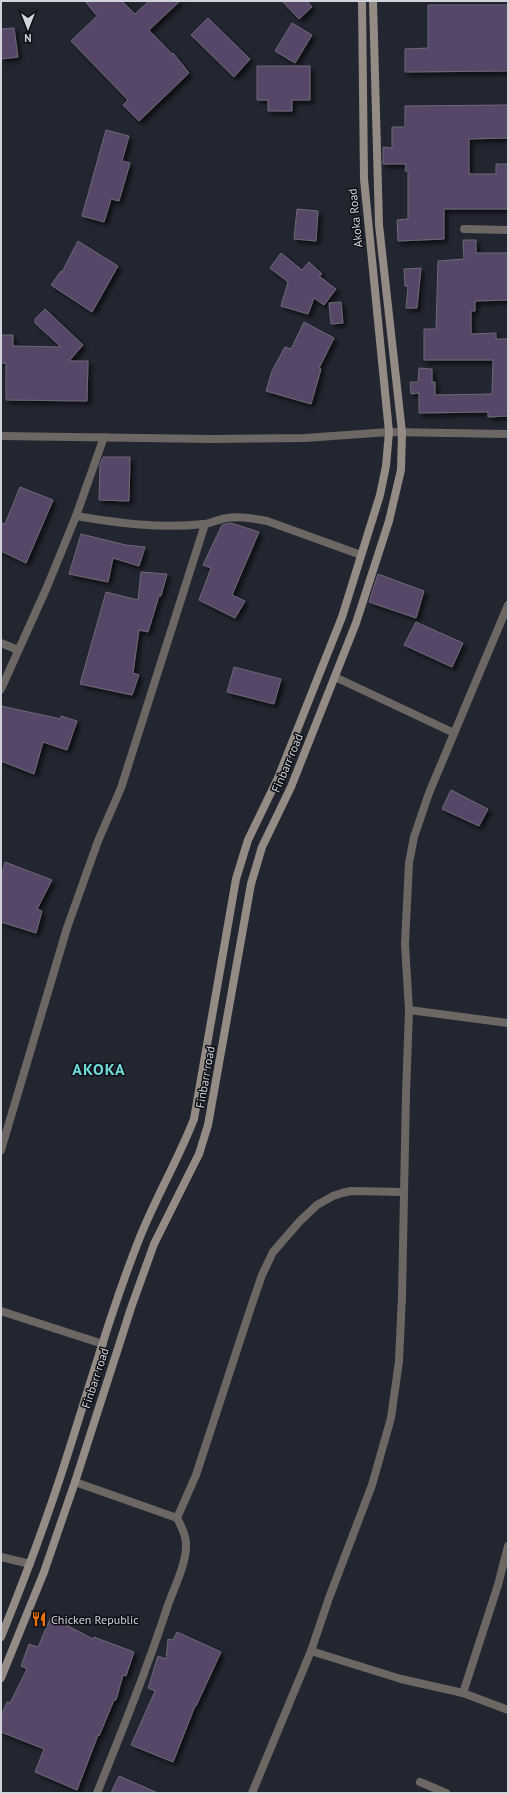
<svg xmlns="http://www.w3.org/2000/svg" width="509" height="1794" viewBox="0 0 509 1794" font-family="'PT Sans',sans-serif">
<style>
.building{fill:#574768;stroke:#6d6875;filter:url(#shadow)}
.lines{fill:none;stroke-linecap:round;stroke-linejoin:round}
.minor{stroke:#6d6763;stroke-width:8}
.secondary{stroke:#958b85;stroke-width:8}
.labels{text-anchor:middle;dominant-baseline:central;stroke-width:3;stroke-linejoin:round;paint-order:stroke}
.street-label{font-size:12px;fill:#d2d4dc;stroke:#0d0f14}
.poi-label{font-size:12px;fill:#d2d4dc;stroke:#0d0f14;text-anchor:start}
.district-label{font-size:16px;font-weight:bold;letter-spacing:1px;fill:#6edad9;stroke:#0d0f14}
</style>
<defs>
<filter id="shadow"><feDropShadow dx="3.5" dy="3.5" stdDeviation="2" flood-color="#0009"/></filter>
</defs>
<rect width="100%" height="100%" fill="#222631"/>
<g class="building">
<path d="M85,1H122L135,14L149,1H180L149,30L172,54L173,53L189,73L139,121L123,105L128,100L71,41L97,16Z"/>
<path d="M282,1H307L312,7L299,19Z"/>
<path d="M428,5H508V71L405,72V49L428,48Z"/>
<path d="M208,18L250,59L234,77L191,35Z"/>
<path d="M292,23L312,35L295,63L275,51Z"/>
<path d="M14,28L18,57L1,59V29Z"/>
<path d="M257,66H310V100H292V111H268V100H257Z"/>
<path d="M508,105V138L469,139V174H496V164H508V209H444V239L398,241L397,220L408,219V171H405L406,164H383V147L392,148V127H405V106Z"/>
<path d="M106,130L129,136L122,161L130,163L119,201L111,199L104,222L82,216Z"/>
<path d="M297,209L318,211L316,241L294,239Z"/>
<path d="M463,240H476V253H508V300L475,301V311H471V334L496,333V339H508V416L488,417V412L419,413V393L411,394L410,382H418L419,368L432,369V382H435V395L492,394L493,360H424V329H436L438,261L464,259Z"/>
<path d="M78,241L118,266L92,312L51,285L61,271L62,272Z"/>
<path d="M281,253L302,270L309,262L322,274L319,276L336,289L324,305L314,298L308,314L281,306L288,282L270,268Z"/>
<path d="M421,268L417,308H406L408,286H405L404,269Z"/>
<path d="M341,302L343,323L331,324L329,303Z"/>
<path d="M45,309L83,345L69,361H88L87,401L6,400V363H1V335H13V346L61,347L35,323V319Z"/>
<path d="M304,322L334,338L319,368L321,369L311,404L266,391L272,371L285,347L291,349Z"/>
<path d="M103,457H130L129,501L99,500L100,464Z"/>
<path d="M20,487L53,500L26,563L1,551V523L5,524Z"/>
<path d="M231,523L259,532L232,595L245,601L235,618L199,600L211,568L203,565L222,525Z"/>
<path d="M81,534L126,545L145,547L139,566L113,558L108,582L69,574Z"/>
<path d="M141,572L167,574L161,596H159L148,632L139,630L133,673L139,675L132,695L80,684L106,592L138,600Z"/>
<path d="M378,574L424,591L416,618L369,602Z"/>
<path d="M416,622L463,643L452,667L404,645Z"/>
<path d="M234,667L281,679L274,704L227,692Z"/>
<path d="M1,706L61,719V716L77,721L67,750L43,742L34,774L1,761Z"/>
<path d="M451,790L488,809L479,826L442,809Z"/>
<path d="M5,862L52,880L37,909L42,911L36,933L1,922V878Z"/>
<path d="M51,1617L93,1639L94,1637L134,1652L126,1676L123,1675L116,1700H114L99,1736L98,1735L77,1790L35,1772L44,1749L1,1732V1716L7,1702L10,1703L27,1669L21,1666L29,1644L38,1647Z"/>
<path d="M177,1632L221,1652L196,1706H195L173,1762L131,1745L155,1691L148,1688L158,1656L166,1659L168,1639L173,1640Z"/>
<path d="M119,1776L158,1793H111Z"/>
</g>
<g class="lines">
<g class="minor">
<path d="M464,229L508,230"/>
<path d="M1,436L212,439L305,438L389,432L508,434"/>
<path d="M76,516C118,523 161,529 204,524C209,524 214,521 219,520C234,515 251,518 267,521L361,555"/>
<path d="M1,643L18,650"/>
<path d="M335,677L454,733"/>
<path d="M1,689L47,587L76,516L104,437"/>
<path d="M409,1010L508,1023"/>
<path d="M1,1150L67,928L98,841L121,788L205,524"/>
<path d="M1,1311L103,1344"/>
<path d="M75,1482L177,1518"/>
<path d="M1,1557L30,1564"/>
<path d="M311,1651L401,1679L463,1693L508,1710"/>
<path d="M463,1693L498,1585L508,1546"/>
<path d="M420,1782L446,1793"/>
<path d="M97,1793C122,1731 147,1669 168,1605C174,1588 187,1562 186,1544C186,1534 181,1526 177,1518L196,1475L252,1304L262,1275L273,1252L300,1221L317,1205L333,1196L342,1193L351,1191L404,1192"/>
<path d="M252,1793L311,1651L329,1598L372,1485L391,1418L399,1361L402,1296L406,1094L409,1010L405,944L409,863L414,837L429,793L508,605"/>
</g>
<g class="secondary">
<path d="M1,1637C23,1583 43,1530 61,1475C87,1396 109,1315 140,1237C156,1197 178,1160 194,1119L236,879L248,840L278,778L342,617L380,495L386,466L389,432L364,179L362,1"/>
<path d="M1,1678L44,1572L75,1482L131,1308L154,1244L199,1154L208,1125L251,884L262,847L291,787L356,623L389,521L401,470L402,432L379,225L373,1"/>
</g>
</g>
<defs>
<g id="restaurant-bare" transform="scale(1.2)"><path d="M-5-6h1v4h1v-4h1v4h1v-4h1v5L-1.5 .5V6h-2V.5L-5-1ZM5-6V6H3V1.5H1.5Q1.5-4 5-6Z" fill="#e8710a" stroke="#0d0f14" stroke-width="2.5" paint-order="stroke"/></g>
</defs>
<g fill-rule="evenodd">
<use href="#restaurant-bare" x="39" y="1619"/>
</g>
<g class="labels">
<g class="street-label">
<text transform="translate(355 218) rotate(-96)">Akoka Road</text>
<text transform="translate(287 763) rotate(-67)">Finbarr road</text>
<text transform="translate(205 1077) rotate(-80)">Finbarr road</text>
<text transform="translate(95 1378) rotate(-72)">Finbarr road</text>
</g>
<g class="poi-label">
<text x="51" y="1619">Chicken Republic</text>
</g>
<g class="district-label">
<text x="99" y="1069">AKOKA</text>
</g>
</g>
<rect width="509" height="1794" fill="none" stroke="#d2d4dc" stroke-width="4"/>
<g transform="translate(28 28) rotate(180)" stroke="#0d0f14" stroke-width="3" paint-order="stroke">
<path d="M0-3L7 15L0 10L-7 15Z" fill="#d2d4dc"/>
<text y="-6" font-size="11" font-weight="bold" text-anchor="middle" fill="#d2d4dc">N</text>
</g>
</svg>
